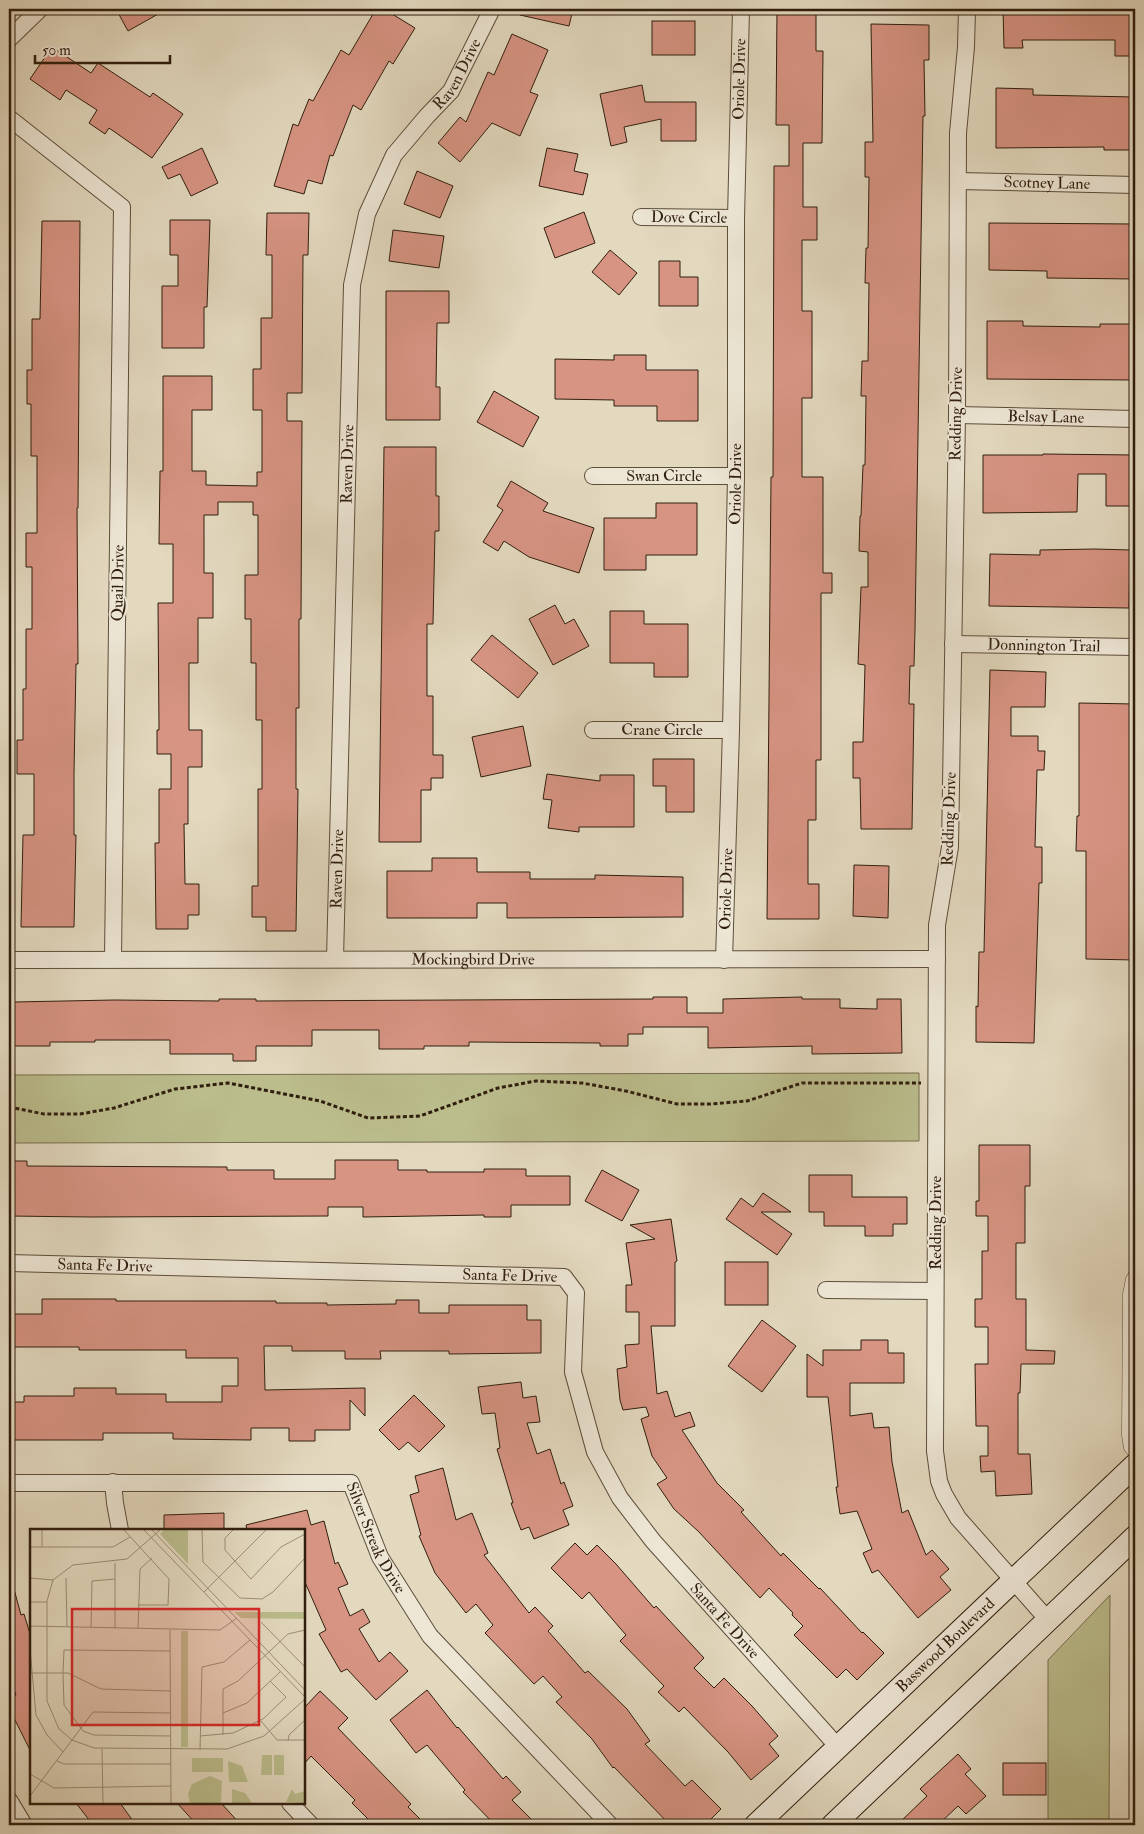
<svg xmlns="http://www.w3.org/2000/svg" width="1144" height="1834" viewBox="0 0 1144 1834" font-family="'IM FELL Double Pica',serif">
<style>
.green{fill:#bbbd8d;stroke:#766e4e}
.building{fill:#d79483;stroke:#301e0e}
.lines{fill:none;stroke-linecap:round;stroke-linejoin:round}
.lane-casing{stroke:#5d4d3a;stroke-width:9}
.street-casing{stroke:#5d4d3a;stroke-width:18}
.secondary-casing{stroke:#301e0e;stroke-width:24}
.path{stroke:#301e0e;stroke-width:3;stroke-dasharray:4 2.5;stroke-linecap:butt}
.lane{stroke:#ede6d5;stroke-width:8}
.street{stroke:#ede6d5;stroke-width:16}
.secondary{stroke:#ede6d5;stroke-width:22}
.labels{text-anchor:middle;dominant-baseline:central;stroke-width:4;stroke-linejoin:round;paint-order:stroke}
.street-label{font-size:16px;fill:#301e0e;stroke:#ede6d5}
.inset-road{fill:none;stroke:#9b8e78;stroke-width:1}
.view{fill:#d62828;fill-opacity:0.15;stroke:#d62828;stroke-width:2.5}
.inset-edge{fill:none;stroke:#301e0e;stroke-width:2.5}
</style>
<rect width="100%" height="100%" fill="#e3d9bf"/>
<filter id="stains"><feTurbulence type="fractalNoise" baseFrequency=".004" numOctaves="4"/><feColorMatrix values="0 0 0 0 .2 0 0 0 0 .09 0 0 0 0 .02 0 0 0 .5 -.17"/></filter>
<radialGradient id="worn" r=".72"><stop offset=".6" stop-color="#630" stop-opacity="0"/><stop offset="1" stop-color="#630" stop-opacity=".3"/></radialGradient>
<g class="green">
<path d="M919,1073V1141L9,1143V1075Z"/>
<path d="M1110,1595L1109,1825H1048V1660Z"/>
</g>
<g class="building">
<path d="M116,9H167L128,31Z"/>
<path d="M376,9H384L415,28L393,64L389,61L361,110L353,105L333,156L330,155L322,184L308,180L304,194L274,186L293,124L298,126L309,99L313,101L341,50L349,55Z"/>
<path d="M521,9H573L569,26L520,15Z"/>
<path d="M777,9H816V51H823L822,143H803V207H817V240H802V311H812V398H802V477H823V573H832V593H821V760H816V820H808V884H819V919H767L771,477H773L774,166H789V125H776Z"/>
<path d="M1003,9H1135V56H1115V40H1022L1023,48H1004Z"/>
<rect x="652" y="21" width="43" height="34"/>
<path d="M871,24L929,25V60H924L925,116H923L922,178L915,630L914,666H910L909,704H914L912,829H861L860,778H853V742H863L865,665L858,664L861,587H868V552L859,551L860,516H861L863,465H865L866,396H861L862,361H868L869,283H865L866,248H868L869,177H865V142H873Z"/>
<path d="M512,34L548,50L530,92L538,95L520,136L492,123L460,162L438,143L460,117L466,122L488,72L494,75Z"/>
<path d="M52,47L91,73L98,63L150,97L153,93L183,114L152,158L109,128L105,134L89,123L97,110L66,90L60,100L30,79Z"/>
<path d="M642,85L645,102H696V141H661V119L624,127L627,142L611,146L600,94Z"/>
<path d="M996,88L1033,89V95L1135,97V150H1104V147L996,148Z"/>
<path d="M202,148L218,183L191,196L180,174L168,179L162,167Z"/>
<path d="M547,148L578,154L574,171L588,174L583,195L539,186Z"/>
<path d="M417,171L453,186L440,218L404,204Z"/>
<path d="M584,212L595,243L555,258L544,228Z"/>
<path d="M267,213H309L308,255H303L302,393H287V421H302L301,619H299V708H296V789H298L296,931H266V917H252V886H258V789H262V720H256V663H251V619H245V575H258V515H253V502H218V515H204V573H213V618H198V663H189V730H202V767H188V824H184L185,884H199V915H188V929H156L155,843H159V789H171V754H157V730H159L158,603H173V544H159L160,471H163V376H212V410H192V471H206V485L257,486V472H262V410H253V369H261V318H272V255H266Z"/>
<path d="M170,220H210L207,307H204V348H162V286H178V255H170Z"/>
<path d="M42,221H80L78,508H77L78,664H76L74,774V835H76L74,927H21L23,835H34V774H17V740H23V689H26V629H32V567H26V533H37V456H31V404H27V370H32V319H40Z"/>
<path d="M989,223L1135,224V279L1047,278V271L989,270Z"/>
<path d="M393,230L444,236L439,268L389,261Z"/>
<path d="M610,250L637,273L619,295L592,272Z"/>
<path d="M659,261H680V277H698V306H659Z"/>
<path d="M386,291H449V323H437L436,387H440V420H386Z"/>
<path d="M987,321H1023V326L1100,327V324H1135V380L987,379Z"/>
<path d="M614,355H646V370H698V421H657V406H614V400L555,399V359L614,360Z"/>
<path d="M494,391L539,417L523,447L477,422Z"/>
<path d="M384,447H436V496H439V531H435L433,624H427V696H433V755H443V778H431V790H421V842H379Z"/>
<path d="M1043,454L1135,455V506H1106V474H1078L1077,512L983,513V455H1043Z"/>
<path d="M511,481L548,503L543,511L594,528L579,573L529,557L504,541L498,551L483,542L503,510L497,506Z"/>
<path d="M656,503H697V555H646V570H604V518H656Z"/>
<path d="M1095,549L1130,550L1129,608L989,606L990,554L1040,555V550Z"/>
<path d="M555,605L565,624L574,619L589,646L553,665L529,619Z"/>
<path d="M610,611H644V624H688V677H654V663H610Z"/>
<path d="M492,635L538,673L518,698L471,660Z"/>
<path d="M990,670L1046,672L1045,707H1011V736H1038V751H1045L1044,770H1037L1035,847H1042V883H1039L1034,1043L976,1042V1006L978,1007L979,952H984Z"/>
<path d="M1079,703L1135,704V852H1133L1132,924L1133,946L1135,947V960L1086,959V851H1076L1077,816H1079Z"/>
<path d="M523,726L531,766L481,777L472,737Z"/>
<path d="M653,759H694V812H666V786H653Z"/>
<path d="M547,774L600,781V775H634V827H579V832L548,828L552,800L543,799Z"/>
<path d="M432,858H477V872H530V879H595V875L683,877V917L507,918V903H477V918H387V871H432Z"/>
<path d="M854,865L889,866L888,918L853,916Z"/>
<path d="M653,997H687V1013H723V999L802,997V999H840V1008L877,1009V999H901L902,1053L812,1054V1046L708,1048V1027H643V1034H628V1046H600V1043L469,1042V1046H424V1049H379V1030H312V1046H256V1061H233V1054H170V1040H95V1042H50V1046H14V1002L114,1000L219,1001V999H256V1001L653,999Z"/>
<path d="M979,1145H1030V1186H1025V1243H1016V1299H1026V1350L1055,1351L1054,1364H1021L1020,1393H1018V1454H1030L1032,1494L996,1496L995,1471L981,1472L980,1456H988V1426H976L975,1364H988V1327H975V1299H982V1251H988V1216H976V1201H979Z"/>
<path d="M335,1160H398V1170H427V1172H484V1169H526V1176H570V1205H511V1217H484V1215L363,1217V1207H328V1216L90,1217L9,1216V1161H27V1166L227,1167V1170H274V1179H335Z"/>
<path d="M602,1170L639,1190L622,1221L585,1201Z"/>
<path d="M809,1175H852V1197H907V1224H893V1236H865V1226H824V1212H809Z"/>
<path d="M763,1193L791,1212H761L792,1234L777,1255L726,1219L741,1198L753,1207Z"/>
<path d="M671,1219L677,1261L675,1262V1326H651L657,1394L667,1391L675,1417L690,1412L695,1426L682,1430L717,1483L744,1510L741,1512L781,1556L783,1553L819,1589L820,1588L862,1633L863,1632L884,1653L857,1680L846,1669L837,1678L794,1635L803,1626L792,1615L793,1613L769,1588L760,1598L699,1532L674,1509L657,1484L667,1478L652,1456L641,1419L649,1416L646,1407L623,1410L620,1400L617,1369L627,1367L625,1345L639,1344V1312H626V1285H632L626,1243L655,1239L630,1225Z"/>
<rect x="725" y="1262" width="43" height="43"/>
<path d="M42,1299H116V1301H276V1303H327V1305L396,1304V1300H419V1313H449V1305H527V1320H541V1353L449,1354V1351H380L381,1359H345V1351H292V1346H264L265,1390L365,1388V1416L350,1400V1430H315V1441H289V1428H251V1440L173,1439V1433H103V1440H9V1402H24V1396H74V1388H116V1394H166V1402H222V1386H238V1358H186V1350H79V1347H9V1314H42Z"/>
<path d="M762,1320L796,1346L762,1392L728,1366Z"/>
<path d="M861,1340H888V1353H904V1383H850V1416L872,1413L874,1428L889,1427L892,1462L902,1513L908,1510L926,1555L932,1550L949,1569L940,1577L951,1590L918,1618L878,1570L872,1573L863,1553L872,1549L857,1511L840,1514L836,1487H838L828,1397H807V1354L823,1366V1350H861Z"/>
<path d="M521,1382L523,1398L536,1396L540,1422L527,1423L537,1454L550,1449L561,1484L564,1482L573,1506L563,1510L569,1525L534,1539L529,1527L521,1530L511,1503H513L497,1449L500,1448L495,1413L482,1414L478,1387Z"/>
<path d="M414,1395L445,1426L419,1452L408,1442L399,1450L379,1430Z"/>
<path d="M443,1468L456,1520L472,1513L488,1553L484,1555L529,1613L535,1607L553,1626L548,1631L585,1673L588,1671L627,1709L650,1741L645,1744L685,1786L692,1780L721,1809L705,1825H670L614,1767L613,1768L592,1739L556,1702L562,1697L543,1676L534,1684L485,1633L493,1625L476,1604L466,1613L435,1573L419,1536L421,1535L410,1495L419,1492L415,1476Z"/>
<path d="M307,1510L311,1525L324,1521L335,1564L338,1562L348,1584L338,1588L350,1616L363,1609L370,1622L359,1629L379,1662L390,1652L408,1671L376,1700L347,1669L341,1672L319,1634L326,1630L304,1580V1530H247L246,1525Z"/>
<path d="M224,1513V1530H164V1515Z"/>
<path d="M575,1543L587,1555L597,1545L616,1564L654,1608L656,1606L704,1658L694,1668L714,1688L724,1678L752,1706L778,1736L769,1744L779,1756L751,1780L728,1752L684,1707L679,1712L658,1692L664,1686L620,1641L626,1635L589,1592L582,1599L551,1568Z"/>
<path d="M9,1589H14L21,1615L24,1614L31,1637V1752L9,1708V1698L16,1695L9,1678Z"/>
<path d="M427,1690L457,1728L458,1727L503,1779L506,1776L521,1792L512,1800L537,1825H495L463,1792L465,1790L427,1745L416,1753L390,1720Z"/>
<path d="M320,1691L348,1718L338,1728L411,1804L408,1807L426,1825H374L352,1803L355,1800L311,1756L304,1764V1708Z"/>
<path d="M958,1754L971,1769L965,1774L986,1796L966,1814L958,1806L938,1825H897L927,1796L920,1789Z"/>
<rect x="1003" y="1763" width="43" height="32"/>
<path d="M76,1803H120L136,1825H93Z"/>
<path d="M177,1803H221L241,1825H197Z"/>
</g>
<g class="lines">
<g class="lane-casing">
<path id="lane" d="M1135,1270L1130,1279L1127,1294L1126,1435L1128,1448L1135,1456"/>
</g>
<g class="street-casing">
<g id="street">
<path d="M967,9L966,47L958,133L957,415L950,847L937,925L935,1451L939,1481L944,1494L958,1518L1048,1620"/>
<path d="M9,39L40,9"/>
<path d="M9,118L122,207L113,959"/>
<path id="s1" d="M958,181L1135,185"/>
<path id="s2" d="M641,217L736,218"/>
<path id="s3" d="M957,415L1135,419"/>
<path id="s4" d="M593,476H736"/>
<path id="s5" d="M953,644L1135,647"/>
<path id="s6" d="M593,730H731"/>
<path id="s7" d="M335,959L352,285L367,214L394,155L427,116L451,91L492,9"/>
<path id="s8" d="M9,960L937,959"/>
<path id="s9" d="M724,960L731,730L736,476V218L741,9"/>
<path id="s10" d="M9,1263L564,1277L576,1293L573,1372L595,1452L620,1498L653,1541L839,1748"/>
<path d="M826,1290L935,1291"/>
<path d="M113,1482L115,1503L120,1530"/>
<path id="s11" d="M9,1483H351L380,1557L430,1636L610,1825"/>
<path d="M9,1800L24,1825"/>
<path d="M290,1803L311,1825"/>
</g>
</g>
<g class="secondary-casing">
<g id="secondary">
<path id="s12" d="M756,1825L1135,1465"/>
<path d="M833,1825L1135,1537"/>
</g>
</g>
<path class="path" d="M9,1107L44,1114H80L114,1108L175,1089L228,1083L320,1101L368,1118L420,1116L498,1088L536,1081L582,1083L626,1091L677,1104H710L747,1101L802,1083H921"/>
<use href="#lane" class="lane"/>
<use href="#street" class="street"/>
<use href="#secondary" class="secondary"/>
</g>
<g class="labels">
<g class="street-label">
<text stroke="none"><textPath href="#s7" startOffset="915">Raven Drive</textPath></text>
<text stroke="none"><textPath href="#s9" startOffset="881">Oriole Drive</textPath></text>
<text stroke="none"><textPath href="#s1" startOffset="89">Scotney Lane</textPath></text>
<text stroke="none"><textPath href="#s2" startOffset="48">Dove Circle</textPath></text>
<text transform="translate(956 414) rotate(-89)">Redding Drive</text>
<text stroke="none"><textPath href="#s3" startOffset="89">Belsay Lane</textPath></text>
<text stroke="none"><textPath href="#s7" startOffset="495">Raven Drive</textPath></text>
<text stroke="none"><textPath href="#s4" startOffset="71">Swan Circle</textPath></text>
<text stroke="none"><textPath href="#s9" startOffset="476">Oriole Drive</textPath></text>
<text transform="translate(118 583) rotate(-89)">Quail Drive</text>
<text stroke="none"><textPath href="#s5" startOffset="91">Donnington Trail</textPath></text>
<text stroke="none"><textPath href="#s6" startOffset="69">Crane Circle</textPath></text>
<text transform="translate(949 819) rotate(-88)">Redding Drive</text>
<text stroke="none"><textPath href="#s7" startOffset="90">Raven Drive</textPath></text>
<text stroke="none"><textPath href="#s9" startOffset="71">Oriole Drive</textPath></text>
<text stroke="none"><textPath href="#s8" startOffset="464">Mockingbird Drive</textPath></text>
<text transform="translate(936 1223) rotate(-90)">Redding Drive</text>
<text stroke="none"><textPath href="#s10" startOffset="96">Santa Fe Drive</textPath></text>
<text stroke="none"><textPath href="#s10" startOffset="501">Santa Fe Drive</textPath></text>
<text stroke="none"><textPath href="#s11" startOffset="402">Silver Streak Drive</textPath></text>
<text stroke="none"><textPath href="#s10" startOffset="951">Santa Fe Drive</textPath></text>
<text stroke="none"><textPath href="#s12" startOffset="261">Basswood Boulevard</textPath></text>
</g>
</g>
<g transform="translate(30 1529)">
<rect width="275" height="275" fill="#e3d9bf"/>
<path d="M134,1H158V35L130,5ZM204,83H275V90L211,89ZM151,102H158V218H151ZM232,226H242V246H231ZM244,226H254V246H244ZM162,229H193V243H162ZM198,232L212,237L218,253H199ZM180,247L192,252L191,274H160L158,265L162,255ZM202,260L215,264L222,274H202ZM262,260L265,265L275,262V274L256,273Z" fill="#bbbd8d"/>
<path class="inset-road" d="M94,1L139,50L138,76H108M114,1L275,168M122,1L275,161M130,1L97,30L43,36L23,51L17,72V172L29,200L42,211L64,219L197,220L234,207L275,170M172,1L173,33L210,69L232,70L243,63L275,29M203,1L195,9V21L221,50L251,18L275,5M0,18H83L100,8M12,18V1M0,49L23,51M36,49L37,98M174,63L236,1M0,73H17M231,93L275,138M0,97L190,101L207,89M61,99L62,52L85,50M85,99V34M108,99L110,40L122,29M140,101L141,274M0,120L6,186L17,206L33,223M140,122L34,121L33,144L34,176L53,202L64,206L140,207M0,144H38L71,160L140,162M193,184L217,174L250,143M231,192L247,211H275M193,206V160L208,152L258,105L275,101M170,207L203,204L233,190L256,168L240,152M258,212L259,206L275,191M72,220L73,274M170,221L172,138L194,133L220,111M27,232L34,235H141M0,245L24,259L141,257M0,267L63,183L140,184"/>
<path class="view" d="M42,80H229V196H42Z"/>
<rect width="275" height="275" class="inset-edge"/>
</g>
<rect width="1144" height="1834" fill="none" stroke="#e3d9bf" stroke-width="30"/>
<rect x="10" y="10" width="1124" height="1814" fill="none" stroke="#301e0e" stroke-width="2.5"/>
<rect x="15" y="15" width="1114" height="1804" fill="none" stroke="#301e0e"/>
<path d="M35 55v8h135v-8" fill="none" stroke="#301e0e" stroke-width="2.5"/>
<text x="42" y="55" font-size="15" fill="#301e0e" stroke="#ede6d5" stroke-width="4" paint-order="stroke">50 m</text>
<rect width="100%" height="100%" filter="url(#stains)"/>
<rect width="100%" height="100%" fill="url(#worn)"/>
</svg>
